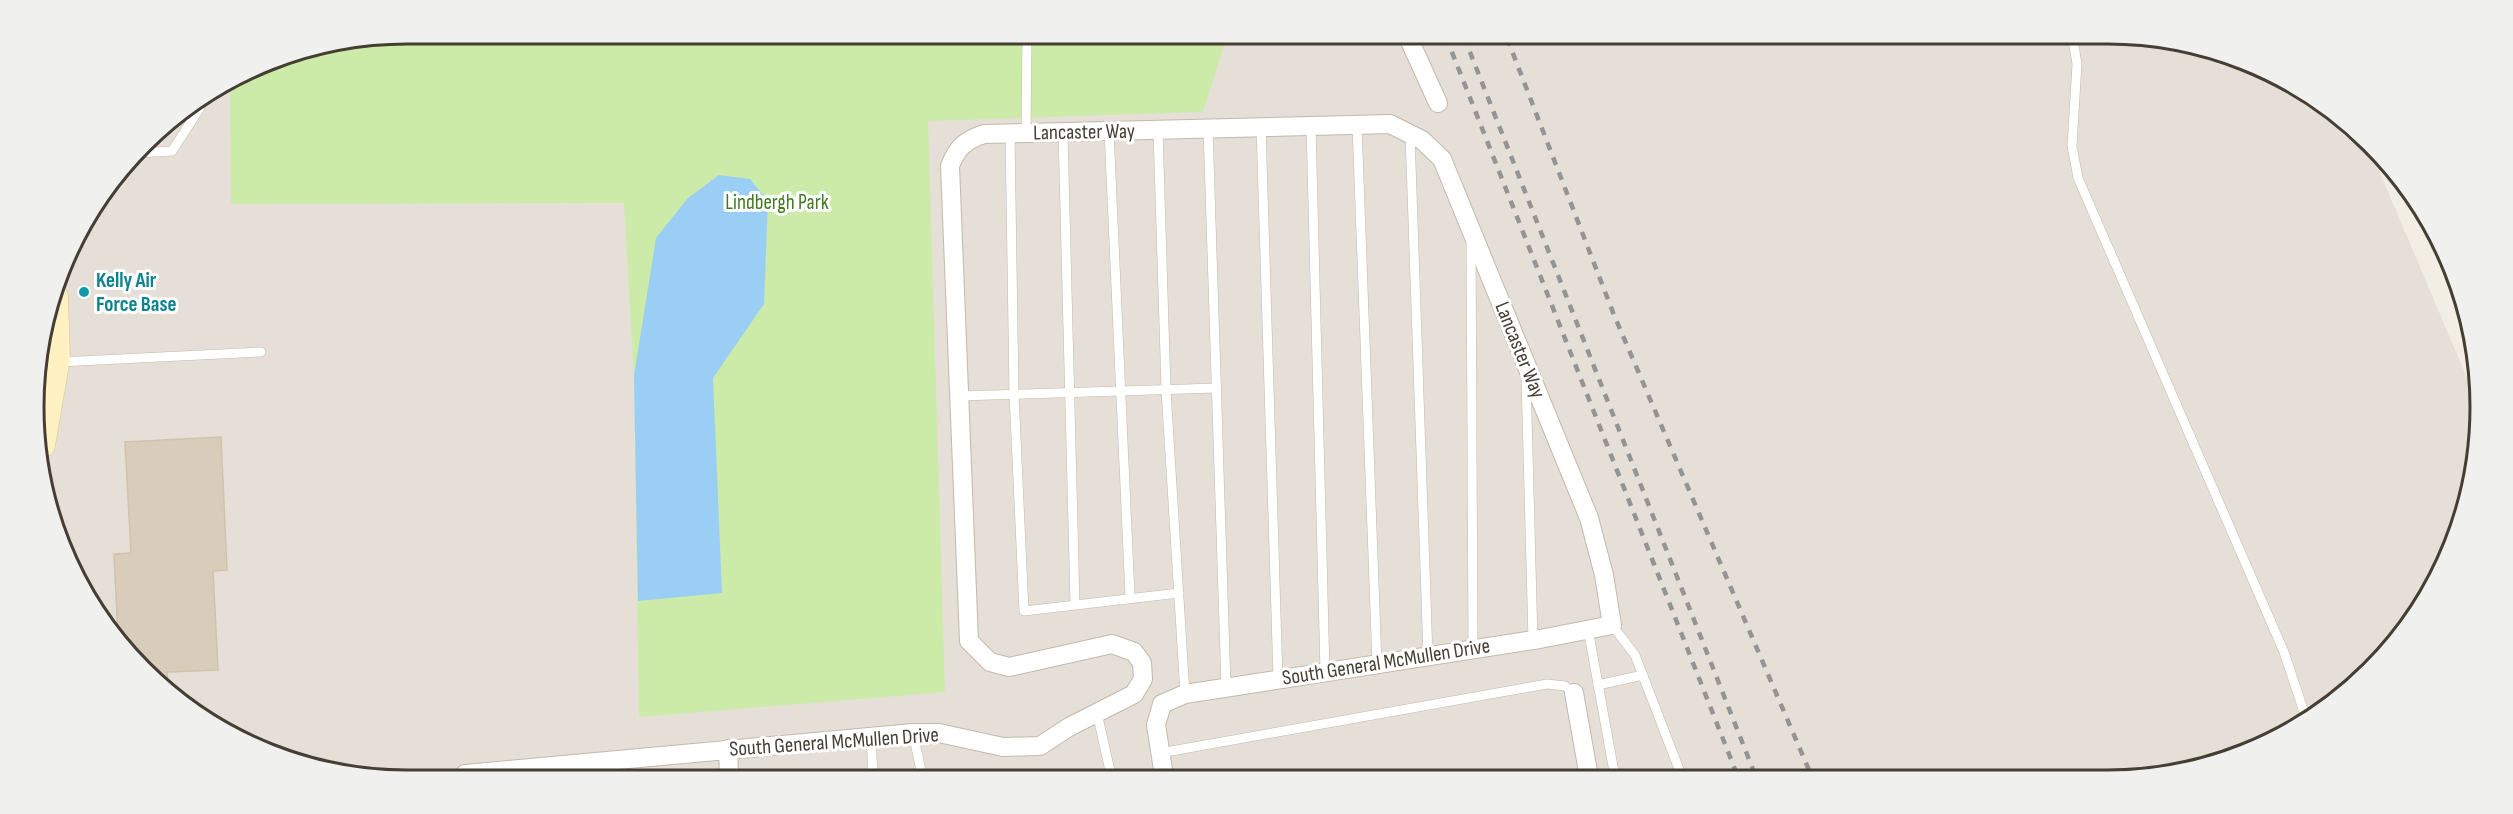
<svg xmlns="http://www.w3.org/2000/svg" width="2513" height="814" viewBox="0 0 2513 814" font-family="'Sofia Sans Condensed',sans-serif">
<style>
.industrial{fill:#e5dfd8}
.green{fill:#cceba8}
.water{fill:#9acef5}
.building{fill:#d8cdbb;stroke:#d1c2ab;stroke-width:1.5}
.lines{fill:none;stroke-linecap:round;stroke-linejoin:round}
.service-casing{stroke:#c2b9a8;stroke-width:10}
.minor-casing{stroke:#c2b9a8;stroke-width:20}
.secondary-casing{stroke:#d6c58f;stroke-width:27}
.service{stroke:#fff;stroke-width:9}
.minor{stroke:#fff;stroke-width:18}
.secondary{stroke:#fff1c1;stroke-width:26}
.rail{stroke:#949494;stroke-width:4.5;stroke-dasharray:8 8;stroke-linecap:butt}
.culture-dot{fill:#0f9aa8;stroke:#fff;stroke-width:2}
.labels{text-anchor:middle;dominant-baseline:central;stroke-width:6;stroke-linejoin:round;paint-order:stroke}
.street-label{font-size:21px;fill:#453e33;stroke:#fff}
.park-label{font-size:21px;fill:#427a23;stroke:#fff}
.culture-label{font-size:21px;font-weight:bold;fill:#0d838f;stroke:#fff;text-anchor:start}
.rim{fill:none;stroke:#453e33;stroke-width:3}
</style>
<rect width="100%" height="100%" fill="#f3eee3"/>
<path class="industrial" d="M407,33L2179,40L2314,96L2372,154L2473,392V480L2430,594L2370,672L2272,742L2155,778L334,774L199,718L96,615L46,503L36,359L72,241L160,126L264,61Z"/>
<path class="green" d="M407,33L1227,36L1203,112L928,121L945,692L639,717L634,376L624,203L231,204L230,83L264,61Z"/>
<path class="water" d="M719,175L750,179L768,201L764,304L713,378L722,593L638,601L634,376L656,238L688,198Z"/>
<path class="building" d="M221,437L227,570L213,571L218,670L167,672L168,687L118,637L114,554L131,553L125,442Z"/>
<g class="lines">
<g class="service-casing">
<g id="service">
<path d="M2073,40L2077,64L2072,146L2078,178L2284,652L2306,718"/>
<path d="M1357,125L1377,664"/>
<path d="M1311,126L1325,672"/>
<path d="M1261,127L1278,679"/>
<path d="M1208,128L1226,687"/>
<path d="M1158,130L1166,390L1185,694"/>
<path d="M1109,131L1130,597"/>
<path d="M1063,132L1075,604"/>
<path d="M1010,133L1014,394L1024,611L1179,593"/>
<path d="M1026,133L1027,36"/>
<path d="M1410,134L1428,656"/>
<path d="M139,153L172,151L200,108V101"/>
<path d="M1471,240L1473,649"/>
<path d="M59,362L261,352"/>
<path d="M1526,378L1533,640"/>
<path d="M959,396L1217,388"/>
<path d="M1612,625L1635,655L1682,777"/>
<path d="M1588,629L1615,777"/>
<path d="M1598,685L1643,675"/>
<path d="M1097,713L1111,775"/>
<path d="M913,733L922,775"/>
<path d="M871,737L873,775"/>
<path d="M1160,753L1547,684L1565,686L1574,693"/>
</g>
</g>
<g class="minor-casing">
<g id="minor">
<path d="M1408,37L1438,103"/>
<path d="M1574,693L1589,777"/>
<path d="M728,749L729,775"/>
<path d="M465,774L913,733H939L1003,747L1040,746L1069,727L1134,694L1143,679L1142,663L1134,652L1112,644L1009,667L990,662L969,641L950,166C957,147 966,140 984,134L1390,124L1422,140L1442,159L1589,518L1604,575L1612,625L1540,639L1185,694L1162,704L1156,725L1164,776"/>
</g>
</g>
<g class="secondary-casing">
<path id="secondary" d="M42,445L57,358L55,297"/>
</g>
<use href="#service" class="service"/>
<use href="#minor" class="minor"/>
<use href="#secondary" class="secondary"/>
<g class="rail">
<path d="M1446,37L1738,777"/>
<path d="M1464,37L1756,777"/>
<path d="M1507,38L1614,315L1812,777"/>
</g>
</g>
<circle class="culture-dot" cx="84" cy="292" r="6"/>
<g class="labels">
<g class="street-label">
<text transform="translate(1084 132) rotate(-1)">Lancaster Way</text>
<text transform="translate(1520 350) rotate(68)">Lancaster Way</text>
<text transform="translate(1386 662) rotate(-9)">South General McMullen Drive</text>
<text transform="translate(834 742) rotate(-4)">South General McMullen Drive</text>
</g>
<g class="park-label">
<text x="777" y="202">Lindbergh Park</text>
</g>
<g class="culture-label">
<text x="96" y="280">Kelly Air<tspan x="96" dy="24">Force Base</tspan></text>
</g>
</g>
<path d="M0 0H2513V814H0ZM407 44H2107A363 363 0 0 1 2470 407V407A363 363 0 0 1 2107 770H407A363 363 0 0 1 44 407V407A363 363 0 0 1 407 44Z" fill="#f0f0ef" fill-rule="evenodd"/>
<path class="rim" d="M407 44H2107A363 363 0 0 1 2470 407V407A363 363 0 0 1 2107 770H407A363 363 0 0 1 44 407V407A363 363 0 0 1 407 44Z"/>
</svg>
